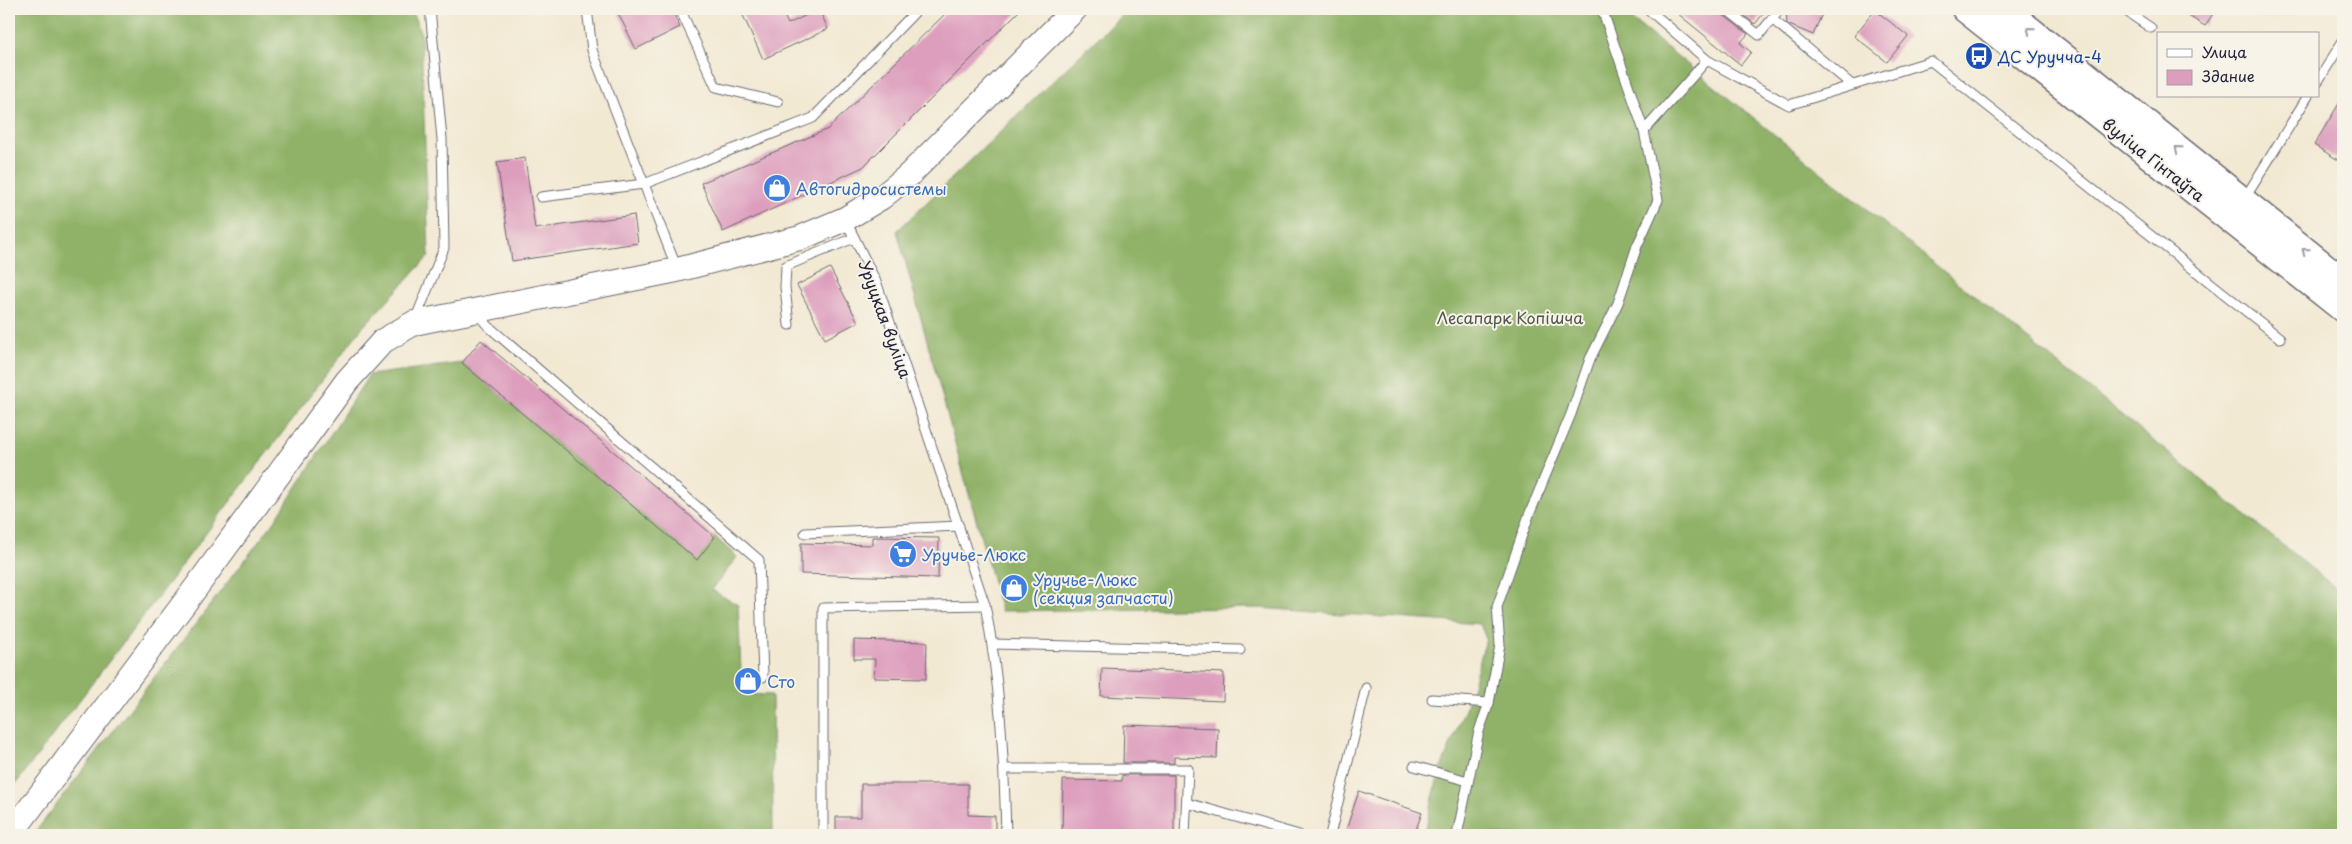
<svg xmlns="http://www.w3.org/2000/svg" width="2352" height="844" viewBox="0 0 2352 844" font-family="'Playpen Sans',sans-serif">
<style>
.forest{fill:#90b267;stroke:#596a51}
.building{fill:#dd9ebd}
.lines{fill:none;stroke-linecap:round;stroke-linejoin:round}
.service-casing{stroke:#6b6870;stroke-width:11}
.tertiary-casing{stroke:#6b6870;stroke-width:26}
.secondary-casing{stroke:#6b6870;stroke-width:29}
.service{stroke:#fff;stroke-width:9}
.tertiary{stroke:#fff;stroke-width:24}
.secondary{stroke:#fff;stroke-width:26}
.oneway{stroke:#9c9ca7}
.labels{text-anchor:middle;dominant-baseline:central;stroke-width:4;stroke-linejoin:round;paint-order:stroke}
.transit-label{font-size:16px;fill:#164399;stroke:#f7f3e8;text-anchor:start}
.street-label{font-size:16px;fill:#22223b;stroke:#f7f3e8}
.shop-label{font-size:16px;fill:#366cbe;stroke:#f7f3e8;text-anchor:start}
.park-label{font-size:16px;fill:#4e564d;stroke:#f7f3e8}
</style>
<rect width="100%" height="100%" fill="#f7f3e8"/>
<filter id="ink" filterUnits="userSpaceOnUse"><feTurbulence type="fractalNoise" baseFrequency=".02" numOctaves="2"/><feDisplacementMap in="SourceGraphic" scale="10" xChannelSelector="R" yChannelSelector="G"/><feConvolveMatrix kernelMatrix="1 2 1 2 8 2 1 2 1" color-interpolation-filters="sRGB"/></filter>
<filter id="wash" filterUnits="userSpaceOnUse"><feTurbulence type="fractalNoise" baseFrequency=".0096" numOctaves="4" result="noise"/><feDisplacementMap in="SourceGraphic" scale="20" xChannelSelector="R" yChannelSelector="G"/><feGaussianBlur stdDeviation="1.12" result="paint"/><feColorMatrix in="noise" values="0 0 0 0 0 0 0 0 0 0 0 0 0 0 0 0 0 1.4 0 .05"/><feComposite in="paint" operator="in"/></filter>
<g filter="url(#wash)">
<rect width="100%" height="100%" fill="#f2e9d3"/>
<g class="forest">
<path d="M9,9H411L421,34L429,256L361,329L9,793Z"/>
<path d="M1128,9H1619L2343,594V835H1424L1439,773L1468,702L1486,639L1480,624L1260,608L1001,611L897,231Z"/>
<path d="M462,363L696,559L715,537L737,557L712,590L738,605L742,694L772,695L773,835H33L274,522L369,375Z"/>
</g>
<g id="blocks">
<g class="building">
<path d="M616,9H671L680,27L636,49Z"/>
<path d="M740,9H781L788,24L819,9L828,29L763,59Z"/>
<path d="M950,9H1021L863,167L723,232L701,183L828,129Z"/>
<path d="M1672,9H1720L1722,14L1748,34L1740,43L1751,52L1741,65Z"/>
<path d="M1736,9H1767L1755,24Z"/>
<path d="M1786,9H1824L1813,35L1787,24Z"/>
<path d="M2177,9H2216L2205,26Z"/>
<path d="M1875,10L1908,36L1887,62L1854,36Z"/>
<path d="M2343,97V163L2314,145Z"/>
<path d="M525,158L535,229L634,215L638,243L512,261L497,162Z"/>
<path d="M830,268L858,322L825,339L797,285Z"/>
<path d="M481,340L715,537L697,560L462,363Z"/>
<path d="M872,537L939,538L938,578L801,574V543L872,545Z"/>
<path d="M854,640L927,642L926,679L874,678L875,659H854Z"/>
<path d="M1102,668L1224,673L1223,701L1101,696Z"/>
<path d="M1124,725L1218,728L1217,758L1174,757V763H1123Z"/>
<path d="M1122,775H1174V835H1062L1063,780L1122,781Z"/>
<path d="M861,784H968V815L995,816V832H967V835H836V817H861Z"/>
<path d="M1359,791L1422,813L1414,835H1361L1346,830Z"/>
</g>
</g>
</g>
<g filter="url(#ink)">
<use href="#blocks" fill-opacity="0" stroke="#6b6870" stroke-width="1"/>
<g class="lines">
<g class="service-casing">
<g id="service">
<path d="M587,9L592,50L677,269"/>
<path d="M680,9L716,87L778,102"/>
<path d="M1648,9L1707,60L1789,105L1931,61L2280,338"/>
<path d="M1726,9L1759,35L1780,9"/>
<path d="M2123,9L2151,28"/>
<path d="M1772,19L1852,85"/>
<path d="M2318,81L2343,41"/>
<path d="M1644,131L1707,60"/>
<path d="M541,197L644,184L813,118L918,9"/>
<path d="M2245,198L2308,96"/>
<path d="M845,219L877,284L985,605C1000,680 1004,758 1006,835"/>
<path d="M477,313L488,326L759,560L763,677"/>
<path d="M416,318L444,248L442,139L430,9"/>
<path d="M789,325L785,287L786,266L854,238"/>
<path d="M805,533L959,526"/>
<path d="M993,644L1240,650"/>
<path d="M1432,699L1489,703"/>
<path d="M1414,766L1468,781"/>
<path d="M1004,769H1188L1185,835"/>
<path d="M1187,803L1299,835"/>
<path d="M823,835V608L985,605"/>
<path d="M1330,835L1366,688"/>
<path d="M1457,835L1479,731L1489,703L1500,645L1497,607L1529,515L1571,414L1590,359L1618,303L1637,246L1658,200L1644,131L1602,9"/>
</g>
</g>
<g class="tertiary-casing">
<path id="tertiary" d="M10,835L192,593L347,381L383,341L414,323L677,270L800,238L845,219L882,197L908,176L1075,9"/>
</g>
<g class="secondary-casing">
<g id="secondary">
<path d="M1965,9L2343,309"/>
<path d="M2004,9L2343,281"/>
</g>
</g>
<use href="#service" class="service"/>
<use href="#tertiary" class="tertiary"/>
<use href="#secondary" class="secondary"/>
</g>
<defs><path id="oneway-chevron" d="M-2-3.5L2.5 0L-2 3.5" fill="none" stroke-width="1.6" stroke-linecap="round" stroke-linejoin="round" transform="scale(1.25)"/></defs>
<g class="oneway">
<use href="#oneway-chevron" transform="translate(2030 30) rotate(-141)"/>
<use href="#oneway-chevron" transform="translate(2178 149) rotate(-141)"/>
<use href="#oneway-chevron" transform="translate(2305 251) rotate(-141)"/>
</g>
</g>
<defs>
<g id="bus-disc" transform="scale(1.4375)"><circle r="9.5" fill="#1a4fb4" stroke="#f7f3e8"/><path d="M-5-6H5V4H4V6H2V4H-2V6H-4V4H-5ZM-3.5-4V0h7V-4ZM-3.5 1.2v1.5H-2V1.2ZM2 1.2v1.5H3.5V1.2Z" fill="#fff"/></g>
<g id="shop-disc" transform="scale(1.4375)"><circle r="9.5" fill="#3f7fe0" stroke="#f7f3e8"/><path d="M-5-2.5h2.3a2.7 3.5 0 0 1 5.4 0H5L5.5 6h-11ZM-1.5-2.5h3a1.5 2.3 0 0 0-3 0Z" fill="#fff"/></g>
<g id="supermarket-disc" transform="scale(1.4375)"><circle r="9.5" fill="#3f7fe0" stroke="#f7f3e8"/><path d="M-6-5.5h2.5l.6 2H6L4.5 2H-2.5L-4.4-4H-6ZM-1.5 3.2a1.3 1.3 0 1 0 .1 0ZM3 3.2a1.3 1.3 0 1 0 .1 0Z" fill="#fff"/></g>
</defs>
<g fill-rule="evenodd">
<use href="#bus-disc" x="1979" y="56"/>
<use href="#shop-disc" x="777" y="188"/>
<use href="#supermarket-disc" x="903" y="554"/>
<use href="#shop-disc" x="1014" y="588"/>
<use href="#shop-disc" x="748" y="681"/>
</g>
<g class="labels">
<g class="transit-label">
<text x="1998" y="56">ДС Уручча-4</text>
</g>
<g class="street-label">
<text transform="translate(2154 159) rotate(38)">вуліца Гінтаўта</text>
<text transform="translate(886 319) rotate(70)">Уруцкая вуліца</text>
</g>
<g class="shop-label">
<text x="796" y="188">Автогидросистемы</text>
<text x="922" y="554">Уручье-Люкс</text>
<text x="1033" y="579">Уручье-Люкс<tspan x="1033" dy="18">(секция запчасти)</tspan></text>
<text x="767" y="681">Сто</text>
</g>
<g class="park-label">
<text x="1510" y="317">Лесапарк Копішча</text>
</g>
</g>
<rect width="2352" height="844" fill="none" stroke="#f7f3e8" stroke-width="30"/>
<rect x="2157" y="32" width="162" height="65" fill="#f7f3e8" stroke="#a29fa3"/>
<rect x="2167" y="49" width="25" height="8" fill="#ffffff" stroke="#a29fa3"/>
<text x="2202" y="58" font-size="15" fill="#22223b">Улица</text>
<rect x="2167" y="70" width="25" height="15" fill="#dd9ebd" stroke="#a29fa3"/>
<text x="2202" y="82" font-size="15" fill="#22223b">Здание</text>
</svg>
